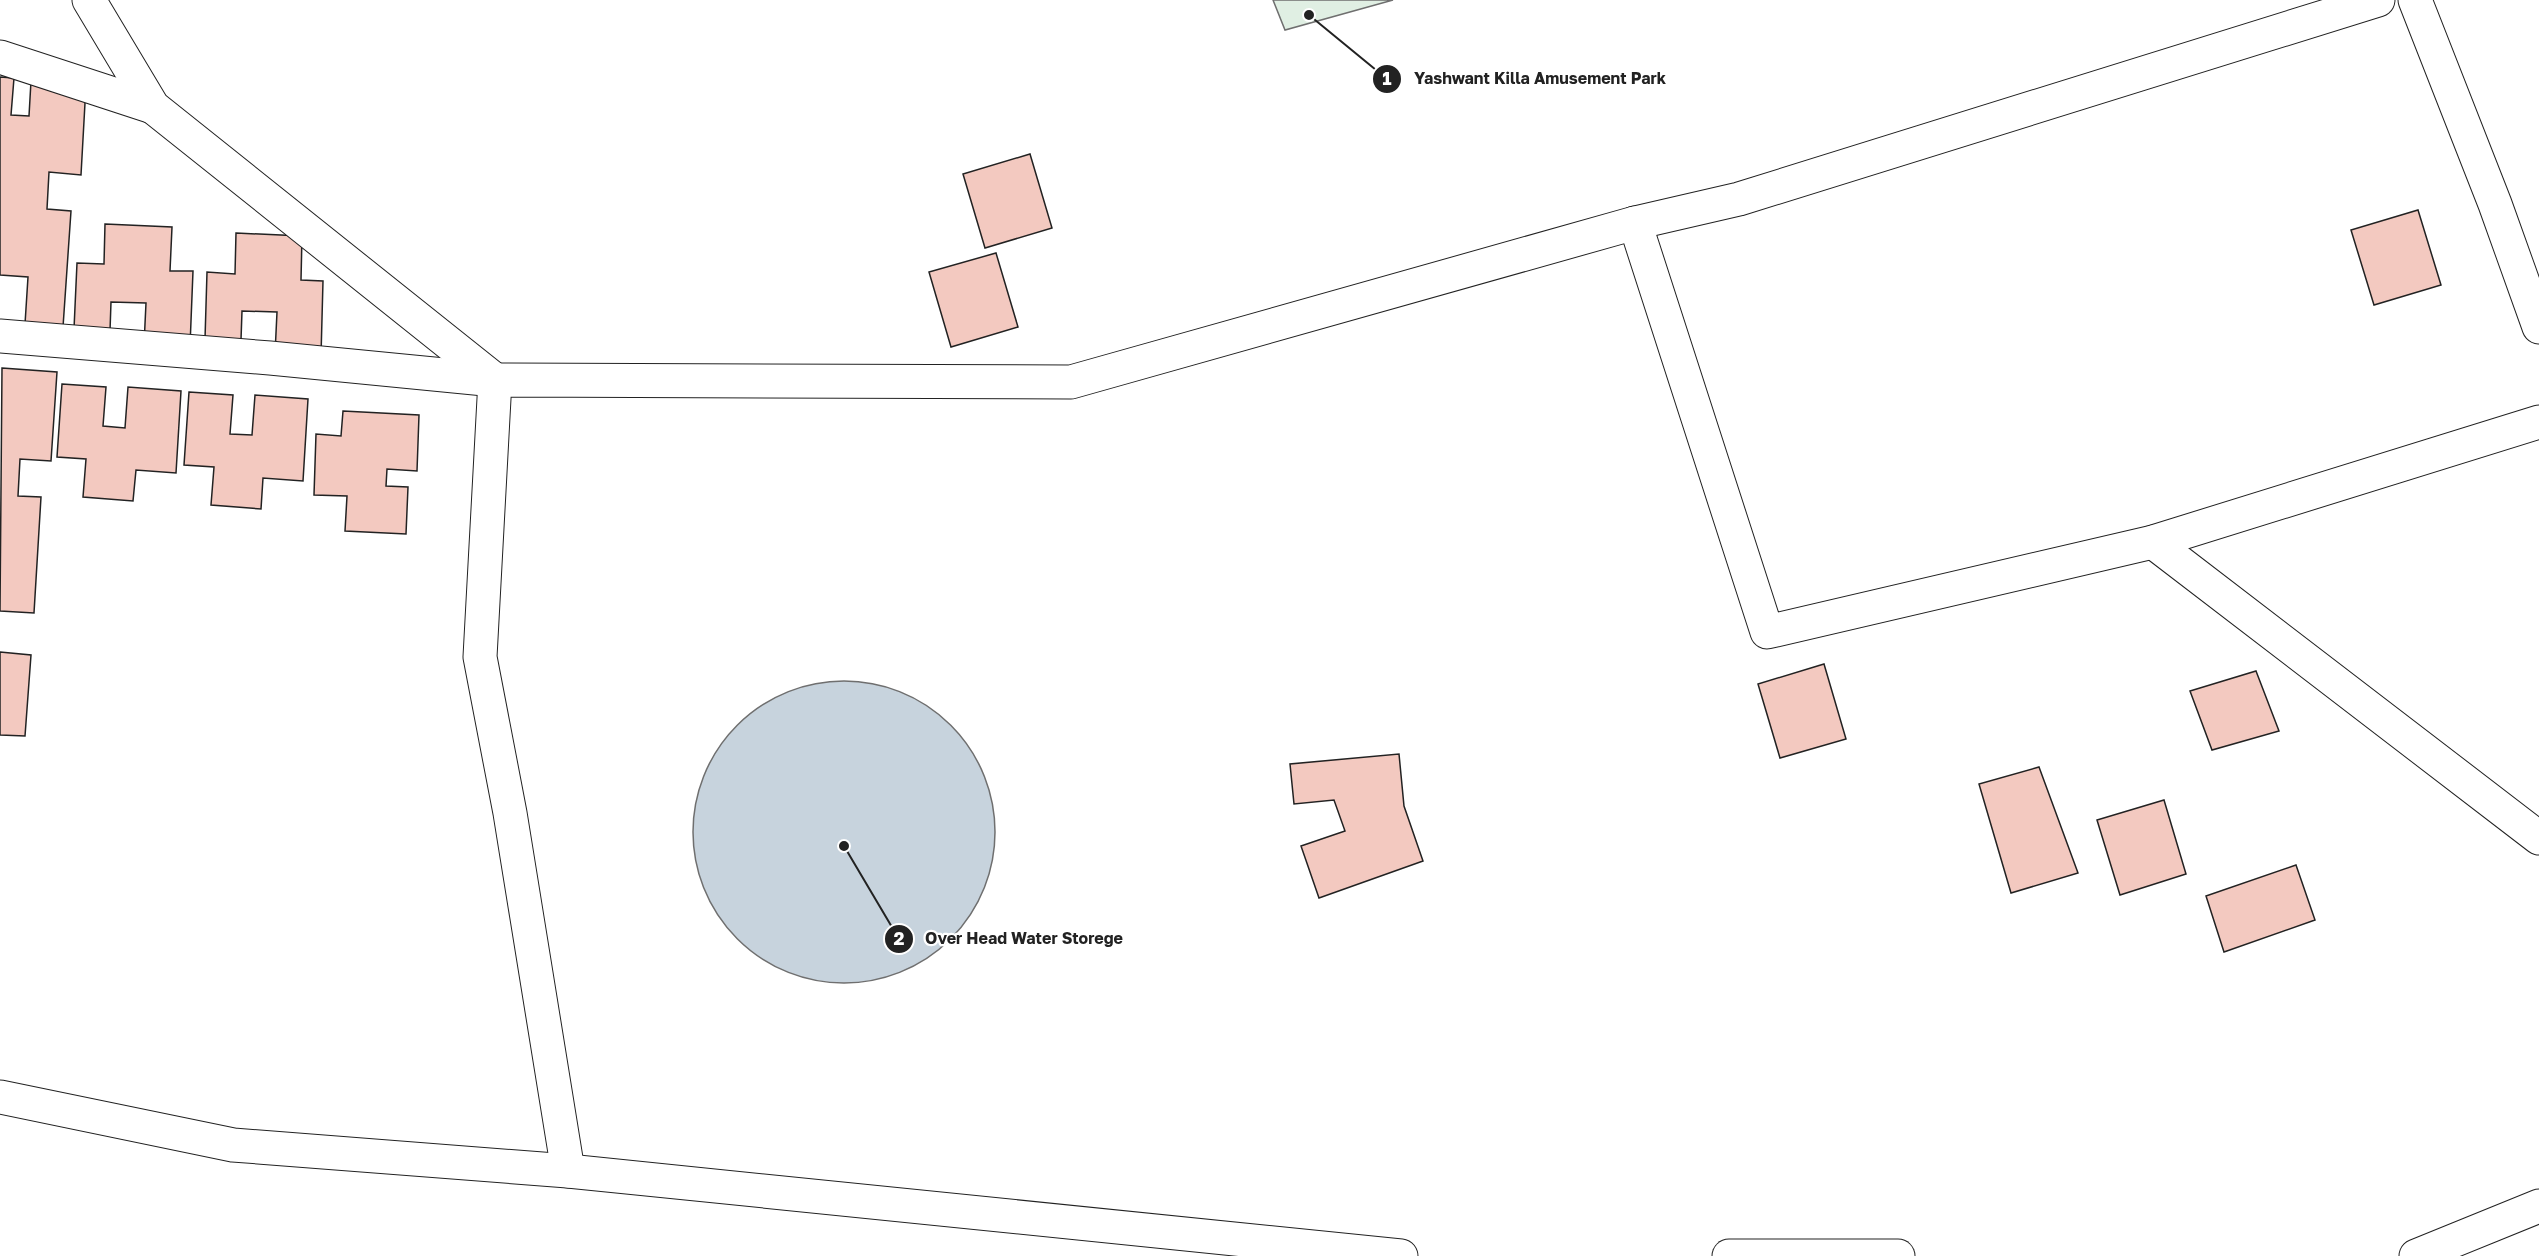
<svg xmlns="http://www.w3.org/2000/svg" width="2539" height="1256" viewBox="0 0 2539 1256" font-family="'Golos Text',sans-serif">
<style>
.green{fill:#e0efe3;stroke:#6f6f6f;stroke-width:1.5}
.water{fill:#c7d3dd;stroke:#6f6f6f;stroke-width:1.5}
.building{fill:#f3c9c0;stroke:#222;stroke-width:1.5}
.lines{fill:none;stroke-linecap:round;stroke-linejoin:round}
.minor-casing{stroke:#222;stroke-width:35}
.secondary-casing{stroke:#222;stroke-width:35}
.minor{stroke:#fff;stroke-width:33}
.secondary{stroke:#fff;stroke-width:33}
.leader{fill:none;stroke:#222;stroke-width:2}
.callout-dot{fill:#222;stroke:#fff;stroke-width:2}
.mark-label{font-size:18px;text-anchor:middle;font-weight:bold;fill:#fff}
.callout-label{font-size:16px;text-anchor:middle;font-weight:bold;fill:#222;stroke:#fff;stroke-width:4.5;stroke-linejoin:round;paint-order:stroke}
</style>
<rect width="100%" height="100%" fill="#fff"/>
<path class="green" d="M1273,0H1393L1285,30Z"/>
<circle class="water" cx="844" cy="832" r="151"/>
<g class="building">
<path d="M0,77L14,78L11,115L29,116L31,81L86,85L81,175L49,172L47,209L71,211L63,327L25,324L28,277L0,275Z"/>
<path d="M1030,154L1052,228L985,248L963,174Z"/>
<path d="M2418,210L2441,285L2374,305L2351,230Z"/>
<path d="M105,224L172,227L170,271H193L190,346L144,345L146,303L111,302L110,331L74,329L77,263L104,264Z"/>
<path d="M236,233L302,236L301,280L323,281L321,356L275,354L277,312L242,311L241,340L205,339L207,272L235,274Z"/>
<path d="M996,253L1018,327L951,347L929,272Z"/>
<path d="M2,368L57,372L51,461L20,459L18,496L41,497L34,613L0,611Z"/>
<path d="M62,384L106,387L103,426L125,428L128,387L181,391L176,473L136,470L133,501L83,497L86,459L57,457Z"/>
<path d="M189,392L233,395L230,434L252,435L255,395L308,399L303,481L263,478L261,509L211,505L214,467L184,465Z"/>
<path d="M343,411L419,415L417,471L387,469L386,486L408,487L406,534L345,531L347,496L314,495L316,434L341,436Z"/>
<path d="M0,652L31,655L25,736L0,735Z"/>
<path d="M1824,664L1846,739L1780,758L1758,684Z"/>
<path d="M2256,671L2279,731L2212,750L2190,691Z"/>
<path d="M1399,754L1404,806L1423,861L1319,898L1301,846L1345,831L1334,800L1294,804L1290,764Z"/>
<path d="M2039,767L2078,873L2011,893L1979,784Z"/>
<path d="M2164,800L2186,874L2120,895L2097,820Z"/>
<path d="M2296,865L2315,920L2224,952L2206,896Z"/>
</g>
<g class="lines">
<g class="minor-casing">
<g id="minor">
<path d="M89,0L153,107L495,380"/>
<path d="M0,57L153,107"/>
<path d="M1635,223L1767,632L2153,542L2539,422"/>
<path d="M0,336L270,358L495,380"/>
<path d="M2153,542L2539,838"/>
<path d="M0,1097L233,1145L568,1171L1401,1256"/>
<path d="M568,1171L510,813L480,657L495,380L1071,382L1635,223L1739,199L2378,0"/>
</g>
</g>
<g class="secondary-casing">
<g id="secondary">
<path d="M2415,0L2495,204L2539,327"/>
<path d="M1729,1256H1898"/>
<path d="M2416,1256L2539,1206"/>
</g>
</g>
<use href="#minor" class="minor"/>
<use href="#secondary" class="secondary"/>
</g>
<path class="leader" d="M1309 15L1387 79M844 846L899 939"/>
<g class="callout-dot">
<circle cx="1309" cy="15" r="6"/>
<circle cx="844" cy="846" r="6"/>
<circle cx="1387" cy="79" r="15"/>
<circle cx="899" cy="939" r="15"/>
</g>
<g class="mark-label">
<text x="1387" y="85">1</text>
<text x="899" y="945">2</text>
</g>
<g class="callout-label">
<text x="1540" y="84">Yashwant Killa Amusement Park</text>
<text x="1024" y="944">Over Head Water Storege</text>
</g>
</svg>
